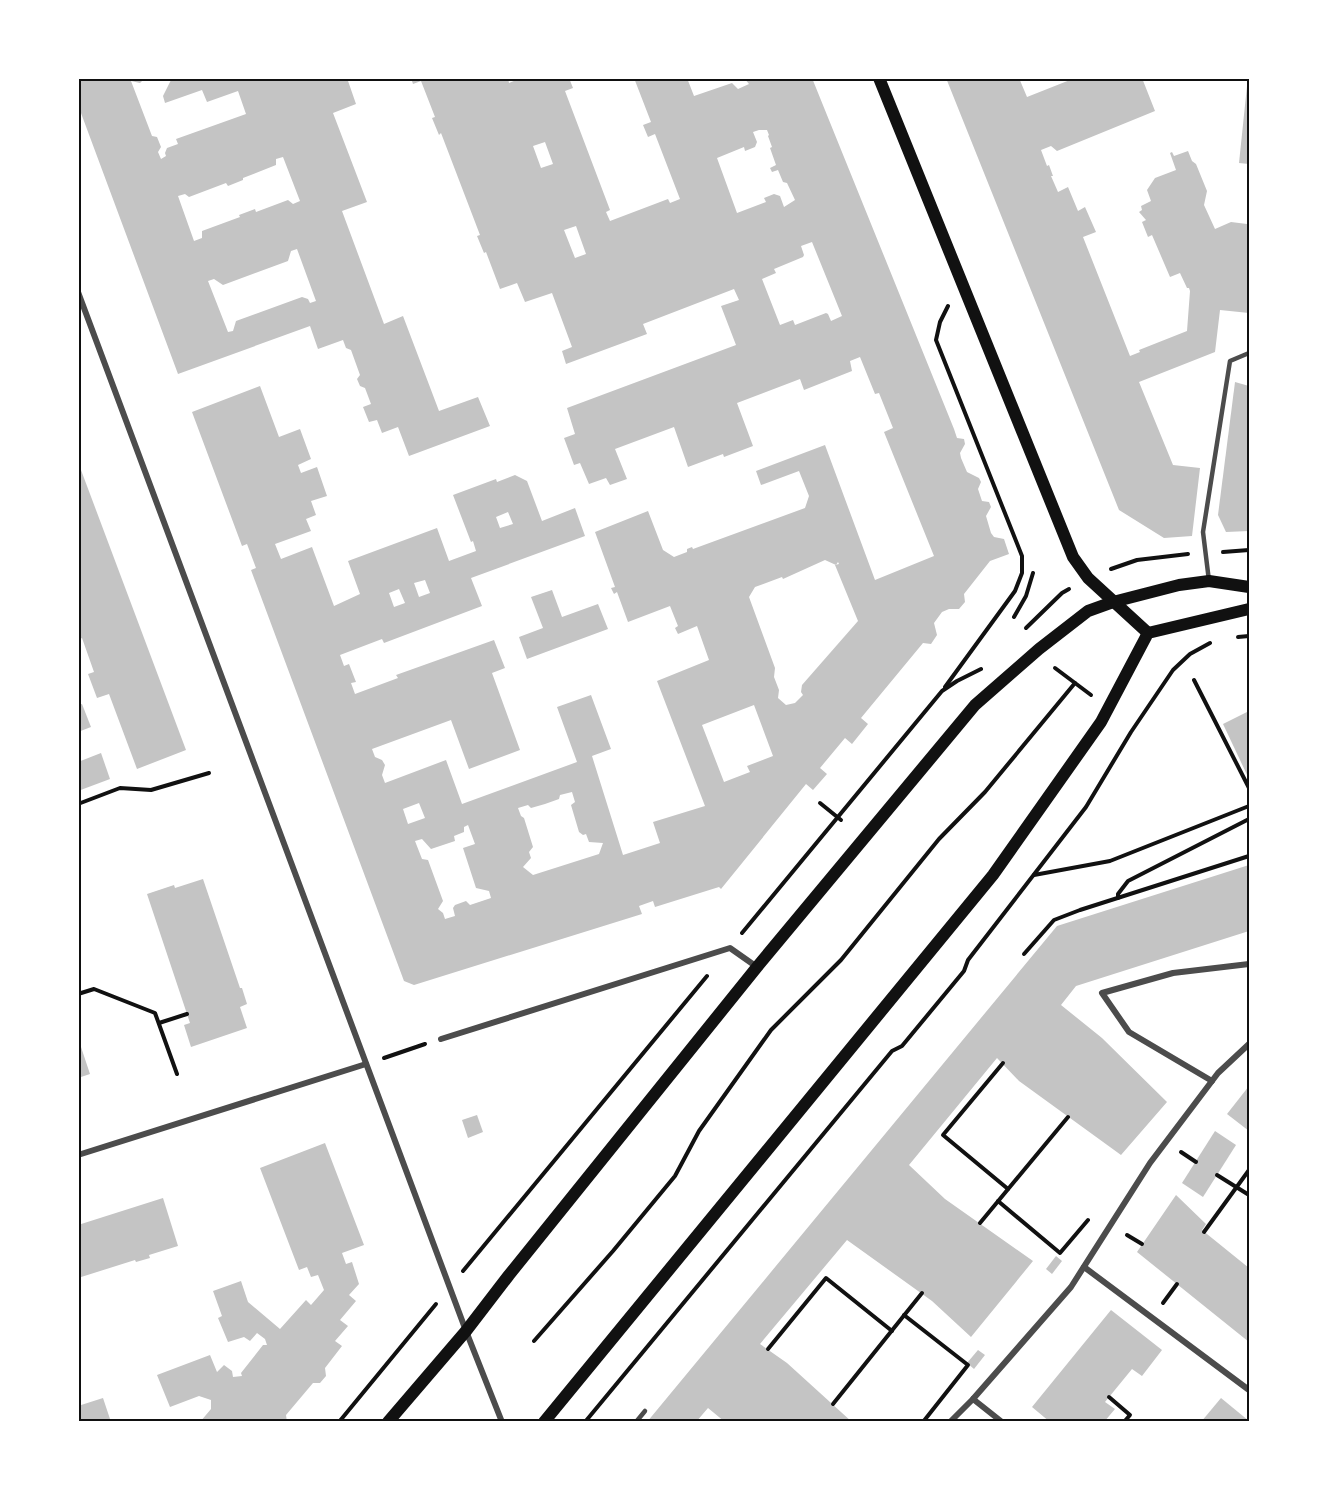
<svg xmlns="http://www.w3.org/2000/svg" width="1327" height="1500" viewBox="0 0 1327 1500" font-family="Manrope,sans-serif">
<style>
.building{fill:#c4c4c4;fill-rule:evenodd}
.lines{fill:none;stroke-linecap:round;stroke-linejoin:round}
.path{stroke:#111;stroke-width:4}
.service{stroke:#4c4c4c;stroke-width:4.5}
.minor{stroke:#4c4c4c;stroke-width:6}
.secondary{stroke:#111;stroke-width:12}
.neatline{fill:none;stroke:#111;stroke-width:2}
</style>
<rect width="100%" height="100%" fill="#fff"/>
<g class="building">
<path d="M78,78H145L140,83L131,81L152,136L157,137L161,147L158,152L161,159L166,156L165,153L167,148L178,144L176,139L246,114L238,91L207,102L202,90L165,103L163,96L171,80L178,78H347L356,104L333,113L367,202L342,211L384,324L403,316L439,411L478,397L490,426L409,456L398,427L382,433L377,420L369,422L363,407L371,404L365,388L360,386L357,379L360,375L351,350L346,348L343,340L318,349L310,326L178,374L78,105ZM283,157L300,201L293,204L288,200L256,212L255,209L239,215L240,217L202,231V238L194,241L178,196L185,194L189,197L226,183L228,186L243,180V178L276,165V159ZM297,249L316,301L310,303L308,299L302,297L236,321L233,331L228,332L208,281L214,279L223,285L288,261L291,251Z"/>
<path d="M411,78H508L509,83L521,78H560L561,80L569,78L573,88L565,91L610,210L606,212L610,221L668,199L670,203L680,199L655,134L648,137L643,125L651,122L634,78H687L694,96L732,83L738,89L749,84L744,78H812L954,429L957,438L964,439L965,444L960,453L961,458L967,472L979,478L981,482L978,489L982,501L989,502L991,507L986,516L991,533L994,537L1004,539L1009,554L990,561L964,594L965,602L959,609H949L942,612L934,623L937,635L931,644L923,643L861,718L868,724L852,744L845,738L820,768L827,774L813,790L806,784L721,889L719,887L655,907L653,901L639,906L642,914L414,985L404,981L251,570L256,568L247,544L242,546L192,412L260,386L279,437L300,429L311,459L298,465L301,473L317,467L327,496L311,501L316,515L306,519L311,531L275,544L281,559L312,547L334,606L360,594L348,561L437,528L449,561L476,551L473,541L471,542L453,495L496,479L497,482L515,475L527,481L542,521L575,508L585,536L471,578L482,606L384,643L382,639L340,655L344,666L349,664L356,682L351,683L355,694L398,678L396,675L494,640L505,668L492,673L520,750L469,769L451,720L372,749L375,757L382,760L385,765L382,775L385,783L446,760L462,804L577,762L557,707L591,695L611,749L592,756L623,855L660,843L653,822L705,806L657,681L709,660L697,626L678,634L675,628L678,626L670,606L628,622L617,592L614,594L611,588L615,587L595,532L648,511L663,550L674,557L687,552V549L692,547L693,549L805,508L809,496L799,471L761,485L756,471L825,445L875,580L934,556L884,432L893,428L879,393L875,394L860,357L850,361L852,371L804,390L800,379L737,403L753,446L724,457L723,454L688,467L674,427L615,449L627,479L610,485L606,478L589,484L580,463L574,465L564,438L575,434L567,408L736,345L721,306L739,300L734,289L643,324L647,334L566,364L562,351L572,347L552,293L525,302L517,283L500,289L486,252L484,253L477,236L480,235L441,133L439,135L432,118L435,117L421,81L413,84ZM759,130H767L769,135L768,136L772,147L770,148L776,165L770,168L772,172L778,170L783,182L787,183L795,200L784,207L780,196L774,194L764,198L766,202L737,213L717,158L744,147L745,151L755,147L757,142L753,132ZM545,142L553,164L541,168L533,146ZM576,226L586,254L575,258L564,230ZM812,242L842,316L831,321L828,314L826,313L795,325L793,320L780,325L762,279L776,273L774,269L803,257L804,255L801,246ZM508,512L513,524L500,528L496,517ZM825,560L836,565L838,562L839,564L835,565L858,621L802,685L801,692L803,695L795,703L786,705L778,698L779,690L774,677L775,668L749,597L755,587L782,577L783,579ZM425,580L430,593L419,597L414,583ZM399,589L405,603L394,607L389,593ZM754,705L773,756L747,766L750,772L724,782L702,725ZM572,792L575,802L571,805L579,832L583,835L586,834L589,842L603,843L599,854L533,875L523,867L531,858L529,852L533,847L524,818L521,816L518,808L528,805L531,808L545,804L559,799L560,795ZM419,803L425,818L408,824L403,809ZM468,825L475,844L463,848L476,888L489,891L491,898L470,905L466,901L455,905L453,908L455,916L445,919L443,913L438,909L443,901L428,860L422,859L415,841L422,839L431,849L455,841L454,836L464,832V827Z"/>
<path d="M946,78H1019L1027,97L1075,78H1142L1155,111L1057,151L1051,146L1041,150L1047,166L1049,165L1053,176H1051L1058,192L1068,187L1078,211L1085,207L1096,232L1083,237L1130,356L1140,352L1139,350L1187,331L1190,291L1189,288H1187L1180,273L1170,277L1152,235L1148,237L1142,222L1146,220L1139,212L1142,210L1141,206L1151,201L1147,190L1155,178L1176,170L1170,153L1172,152L1174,156L1188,151L1192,161L1196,164L1207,191L1204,205L1215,229L1231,222L1247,224L1249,216V313L1220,310L1215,352L1139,382L1173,465L1200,468L1192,536L1164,538L1119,510Z"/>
<path d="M1247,86H1249V164L1239,163Z"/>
<path d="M1235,382L1249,386V531L1226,532L1218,515Z"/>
<path d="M78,462L186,750L137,769L109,694L97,698L88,674L94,672L82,638L78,640Z"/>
<path d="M552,590L562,617L598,604L608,629L527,659L519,637L543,628L531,597Z"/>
<path d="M82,704L91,727L78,732V705Z"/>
<path d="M1249,711V779L1223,724Z"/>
<path d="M101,753L110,779L78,791V762Z"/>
<path d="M1249,865V931L1076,986L1061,1005L1102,1038L1167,1102L1121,1155L1019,1081L997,1058L909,1165L945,1199L1033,1261L971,1337L932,1301L847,1240L760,1344L787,1363L852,1422H725L708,1408L696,1422H647L1057,926Z"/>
<path d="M203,879L240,988H242L247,1004L240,1007L247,1028L191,1047L184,1025L190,1023L147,894L174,885L175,888Z"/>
<path d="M78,1038L90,1074L78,1078Z"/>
<path d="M1249,1086V1131L1227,1114Z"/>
<path d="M477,1115L483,1132L468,1138L462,1120Z"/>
<path d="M1215,1131L1236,1145L1203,1197L1182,1183Z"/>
<path d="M325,1143L364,1245L342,1253L346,1264L352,1262L359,1284L349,1295L356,1301L340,1320L348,1326L335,1341L342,1346L325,1368L326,1376L320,1383H313L286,1415L287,1422H200L211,1409V1400L199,1396L170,1407L157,1375L210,1355L217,1372L224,1365L232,1371L233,1377L242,1376L241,1373L263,1345H267L265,1339L257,1333L250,1341L244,1337L228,1342L218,1318L222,1316L213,1291L241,1281L248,1302L280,1329L306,1300L311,1305L324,1290L318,1275L311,1277L307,1267L299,1270L260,1168Z"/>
<path d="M1176,1195L1206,1224L1202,1230L1249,1268V1342L1137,1252Z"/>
<path d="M163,1198L178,1246L149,1255L150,1258L136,1262L135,1260L78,1278V1225Z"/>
<path d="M1056,1256L1062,1261L1052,1274L1046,1269Z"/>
<path d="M1111,1310L1162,1350L1142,1376L1132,1369L1105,1402L1115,1409L1104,1422H1050L1032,1407Z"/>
<path d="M978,1350L985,1355L974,1369L967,1363Z"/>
<path d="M103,1398L111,1422H78V1406Z"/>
<path d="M1221,1398L1249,1421V1422H1201Z"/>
</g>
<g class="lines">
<g class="path">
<path d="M1223,552L1249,550"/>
<path d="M1111,569L1137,560L1188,554"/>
<path d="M1014,617L1026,596L1033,573"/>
<path d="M1026,628L1062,593L1069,589"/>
<path d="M1238,637L1249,636"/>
<path d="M1055,668L1091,695"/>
<path d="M1194,680L1249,788"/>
<path d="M945,687L1015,591L1022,573V556L936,340L940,322L948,306"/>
<path d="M820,803L841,820"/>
<path d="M78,804L120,788L151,790L209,773"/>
<path d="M1034,875L1110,861L1249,806"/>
<path d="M1118,898V894L1128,881L1249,819"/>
<path d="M742,933L942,691L957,681L981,669"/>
<path d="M1024,954L1054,920L1080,910L1249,856"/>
<path d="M78,994L94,989L155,1013L177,1074"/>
<path d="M159,1023L187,1014"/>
<path d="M384,1058L425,1044"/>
<path d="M1003,1063L943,1135L1008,1189"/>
<path d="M1181,1152L1196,1162"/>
<path d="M1217,1175L1249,1195"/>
<path d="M998,1201L1060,1253L1088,1220"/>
<path d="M980,1223L1068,1117"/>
<path d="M1204,1232L1249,1170"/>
<path d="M1127,1235L1142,1244"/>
<path d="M463,1271L707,976"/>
<path d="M1163,1303L1177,1284"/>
<path d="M904,1315L968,1365L923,1422"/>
<path d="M534,1341L613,1251L675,1176L699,1131L771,1030L841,960L939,839L985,792L1075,683"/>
<path d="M768,1349L826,1278L892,1331"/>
<path d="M1109,1397L1130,1415L1124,1422"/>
<path d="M833,1404L922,1293"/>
<path d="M339,1422L436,1304"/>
<path d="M585,1422L892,1051L902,1046L964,971L968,960L1086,807L1131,732L1173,670L1190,654L1210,643"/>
</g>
<g class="service">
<path d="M1209,581L1203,532L1230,361L1249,353"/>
<path d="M636,1422L645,1411"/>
</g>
<g class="minor">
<path d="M78,292L466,1331L502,1422"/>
<path d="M441,1039L730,948L757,967"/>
<path d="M1212,1081L1129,1032L1102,993L1173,973L1249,964"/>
<path d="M78,1155L366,1064"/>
<path d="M1084,1267L1249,1390"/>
<path d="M973,1399L1002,1422"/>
<path d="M950,1422L973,1399L1071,1287L1150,1163L1218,1073L1249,1044"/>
</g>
<g class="secondary">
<path d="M879,78L1073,557L1088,578L1148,633"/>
<path d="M388,1422L466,1331L509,1275L757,967L975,705L1039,649L1088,611L1113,602L1179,585L1209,581L1249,587"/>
<path d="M544,1422L993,875L1101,722L1148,633L1249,609"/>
</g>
</g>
<rect width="1327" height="1500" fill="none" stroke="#ffffff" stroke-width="159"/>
<rect x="80" y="80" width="1168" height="1340" class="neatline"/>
</svg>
